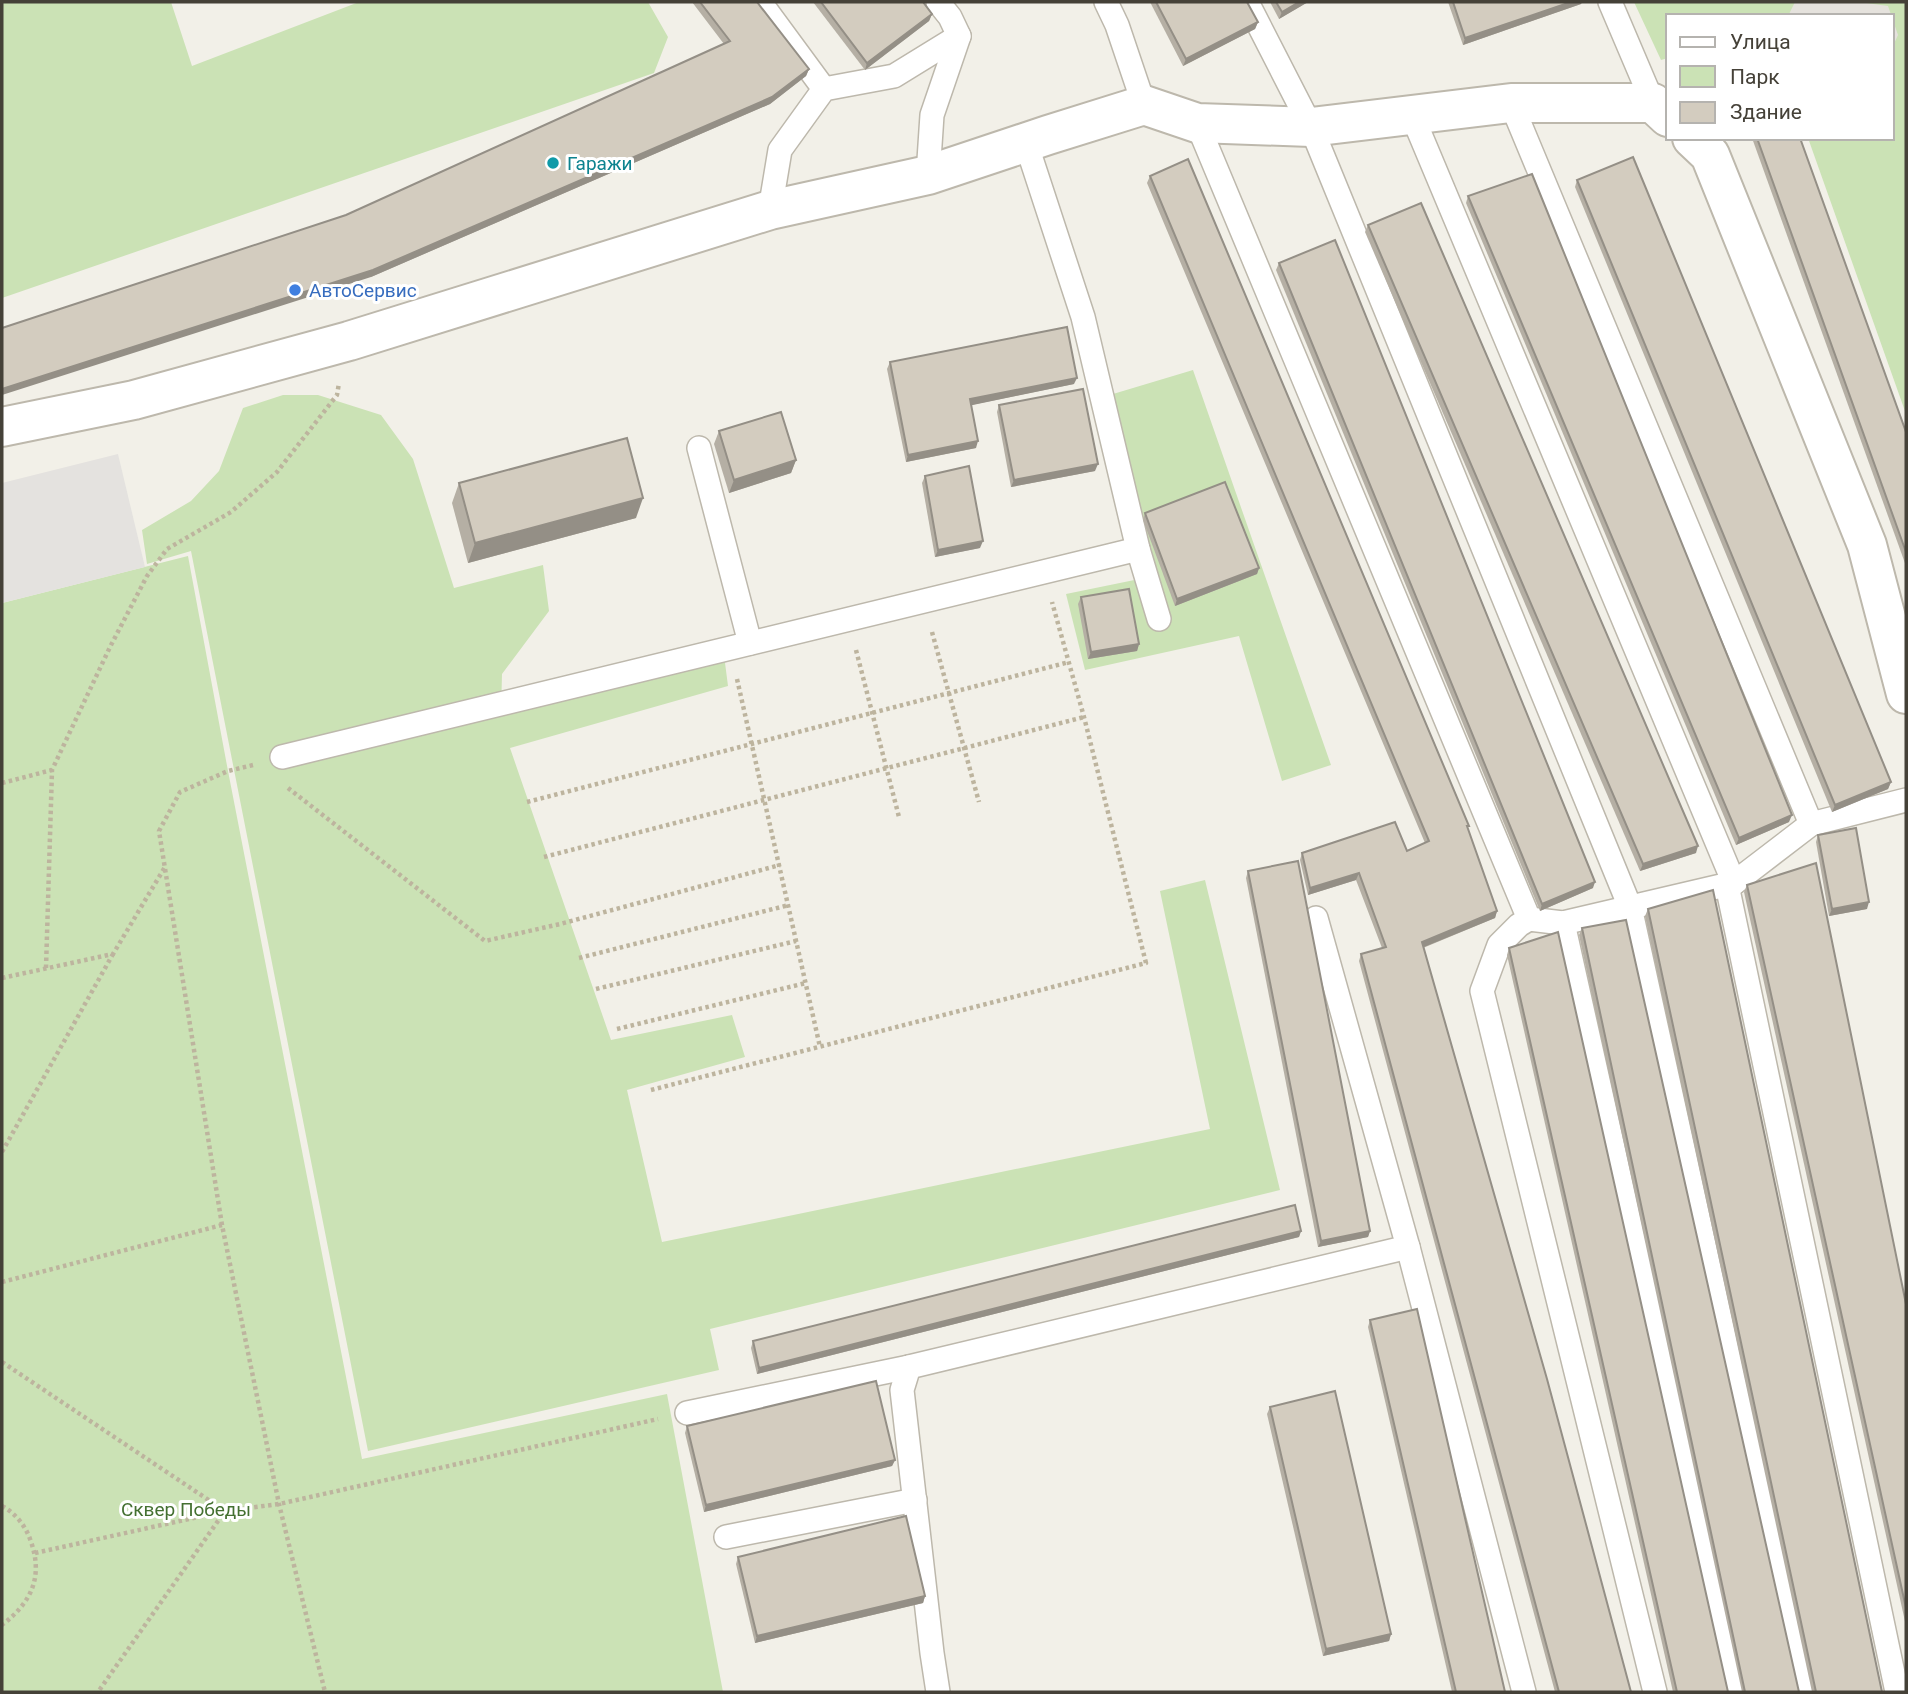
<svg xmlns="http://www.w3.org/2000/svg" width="1908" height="1694" viewBox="0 0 1908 1694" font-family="Roboto,sans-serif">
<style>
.industrial{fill:#e5e2dd}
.green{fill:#cbe2b5}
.parking{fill:#e4e2df}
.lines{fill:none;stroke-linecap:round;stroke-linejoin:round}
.service-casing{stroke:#bdb8ac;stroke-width:26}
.minor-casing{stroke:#bdb8ac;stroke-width:42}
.path{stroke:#bdb49e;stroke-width:4.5;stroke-dasharray:3.5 3.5;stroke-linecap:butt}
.service{stroke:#fff;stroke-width:23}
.minor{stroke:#fff;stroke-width:38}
.wall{fill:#b5afa4}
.shaded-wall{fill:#948f86}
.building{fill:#d3ccbf;stroke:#948f86;stroke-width:2}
.culture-dot{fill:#0f9aa8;stroke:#fff;stroke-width:2.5}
.shop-dot{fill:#3f7fe0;stroke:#fff;stroke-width:2.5}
.labels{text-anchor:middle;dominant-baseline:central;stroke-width:6;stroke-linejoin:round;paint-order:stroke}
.culture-label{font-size:19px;fill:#0d838f;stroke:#fff;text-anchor:start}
.shop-label{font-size:19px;fill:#366cbe;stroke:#fff;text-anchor:start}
.park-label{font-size:19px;fill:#447031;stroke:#fff}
</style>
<rect width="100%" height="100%" fill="#f2f0e8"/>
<path class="industrial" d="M1653,2H1906L1892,63V16H1668Z"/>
<g class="green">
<path d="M2,2H171L192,66L359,2H648L668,37L654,73L2,298Z"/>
<path d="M1634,2H1795L1788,16H1668V58L1661,60Z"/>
<path d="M1859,2H1906V414L1808,138H1892V48L1898,35L1888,6Z"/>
<path d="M1193,370L1331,765L1282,781L1239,636L1085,670L1066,594L1154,576L1113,394Z"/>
<path d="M283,395H318L381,415L413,459L454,588L543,565L549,611L502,674L501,713L724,655L728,686L510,748L611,1040L732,1015L745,1057L627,1090L662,1242L1210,1129L1160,891L1205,880L1280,1190L710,1329L719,1370L368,1451L191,551L147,564L142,530L191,501L219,471L243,408Z"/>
<path d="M188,556L228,771L362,1459L667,1394L723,1692H2V603Z"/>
</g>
<path class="parking" d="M118,454L145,567L2,603V483Z"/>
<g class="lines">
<g class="service-casing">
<g id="service">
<path d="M760,2L824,89"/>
<path d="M1106,2L1117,25L1144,105"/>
<path d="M1247,2L1311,127L1630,907L1802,1692"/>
<path d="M1610,2L1653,103"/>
<path d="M1511,103L1811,824"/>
<path d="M1412,115L1734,883"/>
<path d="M1197,123L1529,919"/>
<path d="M1026,143L1083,317L1138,549L1159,619"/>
<path d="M928,175L932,115L959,36L950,17L938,2"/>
<path d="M770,210L780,150L824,89L894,76L959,36"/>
<path d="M699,448L750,643"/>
<path d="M282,757L1138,549"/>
<path d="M1727,885L1897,1692"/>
<path d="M1563,923L1734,1692"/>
<path d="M1408,1247L1524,1692"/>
<path d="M687,1413L909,1367"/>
<path d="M726,1537L915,1500"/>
<path d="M938,1692L932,1653L902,1390L909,1367L1408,1247L1316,918"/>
<path d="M1655,1692L1482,991L1499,945L1519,925L1529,919L1563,923L1734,883L1811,824L1906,800"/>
</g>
</g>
<g class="minor-casing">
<g id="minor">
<path d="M1692,138L1710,155L1867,545L1906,694"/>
<path d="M2,427L134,400L349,341L770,210L928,175L1048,135L1144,105L1197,123L1311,127L1511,103H1653L1668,117"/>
</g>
</g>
<g class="path">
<path d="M932,632L979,802"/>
<path d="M856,650L899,817"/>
<path d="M737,679L820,1047"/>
<path d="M253,765L228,771L180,792L159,831L222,1225L279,1504L325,1692"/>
<path d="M2,783L52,770"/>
<path d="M288,788L485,941L560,924L780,865"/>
<path d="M527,802L1069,662"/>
<path d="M544,857L1084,717"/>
<path d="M579,958L789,905"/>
<path d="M46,968L52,770L110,647L147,576L167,549L231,512L277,472L337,395L339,383"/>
<path d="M2,978L113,954L165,867"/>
<path d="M596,989L796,941"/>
<path d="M617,1029L806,983"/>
<path d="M651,1090L1146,963L1084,717L1052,602"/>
<path d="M2,1152L113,954"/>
<path d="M2,1282L222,1225"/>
<path d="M2,1362L225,1511L98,1692"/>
<path d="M2,1506C15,1513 25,1525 30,1539C44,1576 32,1602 2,1625"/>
<path d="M35,1553L225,1511L279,1504L658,1419"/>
</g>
<use href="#service" class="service"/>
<use href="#minor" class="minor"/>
</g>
<g class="wall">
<path d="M692,2H757L809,69L806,76L770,104L371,277L346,215L724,44Z"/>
<path d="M813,2H923L932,14L929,21L865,70Z"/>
<path d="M1150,2H1247L1258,22L1255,29L1183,66Z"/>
<path d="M1270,2H1308L1279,19Z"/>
<path d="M1448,2H1582L1581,4L1463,45Z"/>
<path d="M1752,138H1800L1906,432V566Z"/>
<path d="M1150,176L1468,830L1497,911L1495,918L1423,948L1631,1692H1555L1359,961L1361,954L1382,948L1356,880L1308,895L1300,860L1302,853L1407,851L1425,843L1147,183Z"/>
<path d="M1577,180L1891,782L1888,789L1832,812L1575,187Z"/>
<path d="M1468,196L1789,822L1736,845L1466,203Z"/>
<path d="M1368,225L1696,853L1640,871L1365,232Z"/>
<path d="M1279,263L1593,888L1540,911L1276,270Z"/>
<path d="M890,362L1074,384L971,405L976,448L906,462L887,369Z"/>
<path d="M999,405L1095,471L1011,487L997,412Z"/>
<path d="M719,431L796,460L791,473L729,493L714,444Z"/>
<path d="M925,476L980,548L935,557L922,483Z"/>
<path d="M459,483L636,518L468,563L452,503Z"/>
<path d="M1145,513L1259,568L1257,574L1175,606L1143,520Z"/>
<path d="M1081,597L1139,644L1137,651L1088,659L1078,604Z"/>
<path d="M1818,835L1867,909L1829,916L1816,842Z"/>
<path d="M1248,871L1370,1231L1368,1237L1318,1247L1246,878Z"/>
<path d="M1747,885L1906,1304V1626L1744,892Z"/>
<path d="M1648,909L1882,1692H1812L1645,916Z"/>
<path d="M1582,928L1799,1692H1742L1579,935Z"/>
<path d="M1509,948L1728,1692H1673L1507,955Z"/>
<path d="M1301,1231L1299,1237L757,1374L751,1348L753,1341Z"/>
<path d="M1370,1320L1505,1692H1452L1368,1327Z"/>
<path d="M1270,1407L1391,1634L1389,1641L1323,1656L1267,1414Z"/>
<path d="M687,1426L895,1460L892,1466L704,1512L685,1433Z"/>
<path d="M738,1557L925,1596L923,1603L755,1643L736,1564Z"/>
</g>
<g class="shaded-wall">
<path d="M1299,2H1308L1279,19L1282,12Z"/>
<path d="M1571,2H1582L1581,4L1463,45L1465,38Z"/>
<path d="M932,14L929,21L865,70L867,63Z"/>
<path d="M1258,22L1255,29L1183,66L1186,59Z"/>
<path d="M809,69L806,76L770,104L371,277L2,395V389Z"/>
<path d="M1077,378L1074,384L968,406L970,399Z"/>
<path d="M978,441L976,448L906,462L908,455Z"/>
<path d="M796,460L791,473L729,493L734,480Z"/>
<path d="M1098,464L1095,471L1011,487L1014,480Z"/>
<path d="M643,498L636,518L468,563L475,543Z"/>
<path d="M983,541L980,548L935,557L938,550Z"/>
<path d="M1259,568L1257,574L1175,606L1177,599Z"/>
<path d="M1139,644L1137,651L1088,659L1091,652Z"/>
<path d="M1891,782L1888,789L1832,812L1835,805Z"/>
<path d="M1792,815L1789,822L1736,845L1739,838Z"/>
<path d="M1698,846L1696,853L1640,871L1643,864Z"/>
<path d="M1359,873L1356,880L1308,895L1310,888Z"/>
<path d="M1595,882L1593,888L1540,911L1542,904Z"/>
<path d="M1869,902L1867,909L1829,916L1832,909Z"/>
<path d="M1497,911L1495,918L1419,949L1422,942Z"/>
<path d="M1301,1231L1299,1237L757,1374L759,1368Z"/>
<path d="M1370,1231L1368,1237L1318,1247L1321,1241Z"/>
<path d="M895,1460L892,1466L704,1512L706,1505Z"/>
<path d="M925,1596L923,1603L755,1643L757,1636Z"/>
<path d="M1391,1634L1389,1641L1323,1656L1326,1649Z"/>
</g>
<g class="building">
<path d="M700,2H757L809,69L772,97L373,270L2,389V328L346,215L730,41Z"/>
<path d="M821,2H923L932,14L867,63Z"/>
<path d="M1156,2H1247L1258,22L1186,59Z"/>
<path d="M1276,2H1299L1282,12Z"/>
<path d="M1453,2H1571L1465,38Z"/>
<path d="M1757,138H1800L1906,432V552Z"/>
<path d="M1633,157L1891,782L1835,805L1577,180Z"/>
<path d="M1188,159L1469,826H1467L1497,911L1422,942L1547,1379L1631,1692H1559L1361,954L1386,947L1359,873L1310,888L1302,853L1395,822L1407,851L1429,841L1150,176Z"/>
<path d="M1532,174L1792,815L1739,838L1468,196Z"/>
<path d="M1421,203L1698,846L1643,864L1368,225Z"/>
<path d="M1335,240L1595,882L1542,904L1279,263Z"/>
<path d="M1067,327L1077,378L970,399L978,441L908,455L890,362Z"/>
<path d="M1083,389L1098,464L1014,480L999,405Z"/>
<path d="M781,412L796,460L734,480L719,431Z"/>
<path d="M627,438L643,498L475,543L459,483Z"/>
<path d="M969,466L983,541L938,550L925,476Z"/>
<path d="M1225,482L1259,568L1177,599L1145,513Z"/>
<path d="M1129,589L1139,644L1091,652L1081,597Z"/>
<path d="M1856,828L1869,902L1832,909L1818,835Z"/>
<path d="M1298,861L1370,1231L1321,1241L1248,871Z"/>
<path d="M1816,863L1906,1304V1608L1747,885Z"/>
<path d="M1713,890L1882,1692H1816L1648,909Z"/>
<path d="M1626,920L1799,1692H1745L1582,928Z"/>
<path d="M1558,932L1728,1692H1677L1509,948Z"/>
<path d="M1295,1205L1301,1231L759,1368L753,1341Z"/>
<path d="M1417,1309L1505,1692H1456L1370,1320Z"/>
<path d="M876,1381L895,1460L706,1505L687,1426Z"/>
<path d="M1335,1391L1391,1634L1326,1649L1270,1407Z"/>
<path d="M906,1516L925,1596L757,1636L738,1557Z"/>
</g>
<circle class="culture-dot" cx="553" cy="163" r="7"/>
<circle class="shop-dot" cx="295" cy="290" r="7"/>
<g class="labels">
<g class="culture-label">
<text x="567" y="163">Гаражи</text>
</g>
<g class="shop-label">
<text x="309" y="290">АвтоСервис</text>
</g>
<g class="park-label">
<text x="186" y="1509">Сквер Победы</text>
</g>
</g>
<rect width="1908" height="1694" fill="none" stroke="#454138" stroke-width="7"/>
<rect x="1666" y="14" width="228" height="126" fill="#ffffff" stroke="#b5b3af" stroke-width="2"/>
<rect x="1680" y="37" width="35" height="10" fill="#ffffff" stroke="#b5b3af" stroke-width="2"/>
<text x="1730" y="49" font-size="21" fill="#454138">Улица</text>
<rect x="1680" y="66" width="35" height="21" fill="#cbe2b5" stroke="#b5b3af" stroke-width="2"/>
<text x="1730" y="84" font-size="21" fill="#454138">Парк</text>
<rect x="1680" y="102" width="35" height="21" fill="#d3ccbf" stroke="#b5b3af" stroke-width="2"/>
<text x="1730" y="119" font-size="21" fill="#454138">Здание</text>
</svg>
